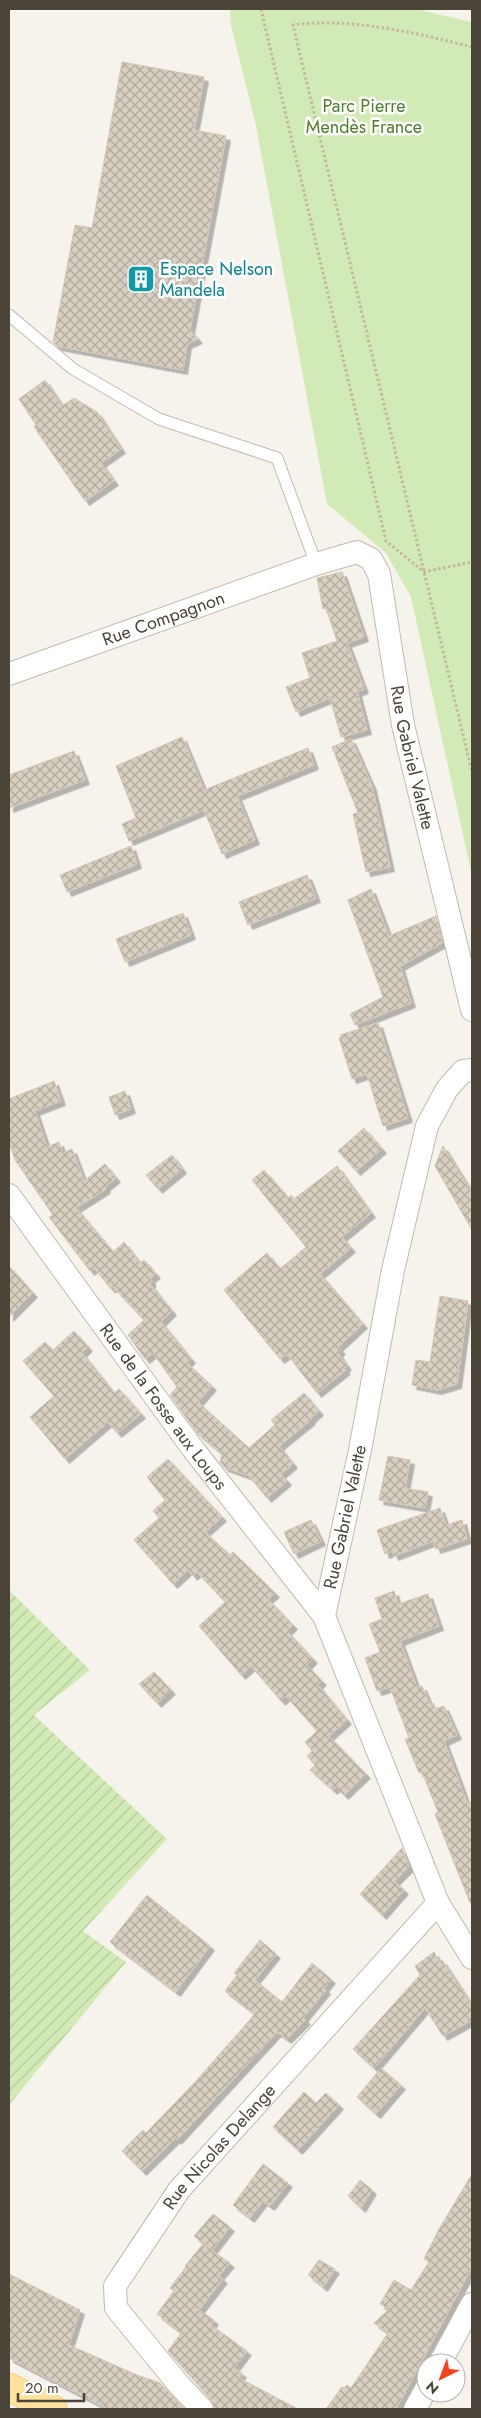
<svg xmlns="http://www.w3.org/2000/svg" width="481" height="2418" viewBox="0 0 481 2418" font-family="Jost,sans-serif">
<style>
.green{fill:#d2eab5}
.garden{fill:url(#garden-furrows)}
.building{fill:url(#building-cross-hatch);stroke:#d3c7b4;filter:url(#shadow)}
.lines{fill:none;stroke-linecap:round;stroke-linejoin:round}
.lane-casing{stroke:#c2bbae;stroke-width:13}
.street-casing{stroke:#c2bbae;stroke-width:24}
.primary-casing{stroke:#e6c16a;stroke-width:29}
.path{stroke:#c4b79f;stroke-width:3;stroke-dasharray:2.5 2.5;stroke-linecap:butt}
.lane{stroke:#fff;stroke-width:11}
.street{stroke:#fff;stroke-width:22}
.primary{stroke:#ffe39c;stroke-width:28}
.labels{text-anchor:middle;dominant-baseline:central;stroke-width:5;stroke-linejoin:round;paint-order:stroke}
.park-label{font-size:18px;fill:#4a7f2a;stroke:#fff}
.culture-label{font-size:18px;fill:#0d838f;stroke:#fff;text-anchor:start}
.street-label{font-size:18px;fill:#4b4439;stroke:#fff}
</style>
<defs>
<pattern id="garden-furrows" width="10" height="10" patternUnits="userSpaceOnUse" patternTransform="scale(1.25)"><rect width="10" height="10" fill="#d2eab5"/><path d="M-1 1l2-2M0 10L10 0M9 11l2-2" fill="none" stroke="#b6ca9c"/></pattern>
<pattern id="building-cross-hatch" width="8" height="8" patternUnits="userSpaceOnUse" patternTransform="scale(1.25)"><rect width="8" height="8" fill="#d8cfc1"/><path d="M0 0l8 8M0 8l8-8" fill="none" stroke="#b1aa9e"/></pattern>
<filter id="shadow"><feDropShadow dx="4.5" dy="4.5" stdDeviation="0" flood-color="#0004"/></filter>
</defs>
<rect width="100%" height="100%" fill="#f6f3ec"/>
<path class="green" d="M230,9H416L472,22V876L411,597L386,553L327,504L256,126L231,25Z"/>
<path class="garden" d="M9,1590L90,1670L34,1715L167,1839L83,1931L126,1962L9,2105Z"/>
<g class="building">
<path d="M122,62L204,77L194,130L226,136L190,330L198,339L187,344L183,370L57,346L53,342L75,225L92,228Z"/>
<path d="M45,380L62,406L74,398L97,412L121,449L101,463L114,481L85,501L34,427L36,425L19,399Z"/>
<path d="M342,572L364,637L347,643L364,689L357,692L367,730L341,737L330,698L296,712L286,687L310,678L302,653L337,641L326,608L323,609L317,578Z"/>
<path d="M182,737L204,790L308,748L314,765L237,796L255,840L222,854L204,810L129,841L122,824L136,818L116,766Z"/>
<path d="M351,739L372,786L390,867L366,872L353,814L358,813L332,747Z"/>
<path d="M74,751L85,780L9,808V775Z"/>
<path d="M131,846L137,864L67,892L60,875Z"/>
<path d="M307,875L316,898L248,925L239,902Z"/>
<path d="M371,889L389,936L436,916L442,943L400,966L411,1003L355,1025L350,1014L383,997L348,900Z"/>
<path d="M183,913L191,935L125,962L116,939Z"/>
<path d="M378,1023L408,1118L383,1126L367,1074L352,1079L339,1038L342,1037L340,1035Z"/>
<path d="M54,1081L61,1101L35,1111L47,1147L59,1142L63,1153L72,1149L84,1181L105,1164L116,1178L105,1187L106,1189L76,1208L113,1252L124,1242L140,1263L144,1260L156,1274L150,1279L152,1282L150,1284L172,1311L161,1322L191,1359L187,1363L212,1386L198,1402L249,1448L275,1425L271,1420L304,1393L319,1411L310,1419L311,1420L279,1446L293,1464L281,1474L287,1481L267,1498L249,1476L224,1467L220,1462L222,1454L198,1434L170,1395L177,1387L153,1353L145,1359L128,1335L144,1320L113,1287L111,1289L94,1268L90,1271L49,1217L53,1215L15,1160L9,1142V1099Z"/>
<path d="M125,1091L131,1109L115,1115L109,1097Z"/>
<path d="M364,1128L382,1149L356,1171L338,1151Z"/>
<path d="M443,1146L472,1193V1230L435,1166Z"/>
<path d="M172,1155L182,1169L158,1189L146,1175Z"/>
<path d="M337,1166L371,1213L342,1237L351,1248L320,1274L363,1324L338,1347L341,1350L338,1353L347,1366L344,1368L346,1370L317,1393L287,1354L280,1359L224,1290L267,1253L280,1269L306,1247L252,1180L264,1170L288,1198L291,1195L294,1199Z"/>
<path d="M9,1266L33,1293L9,1317Z"/>
<path d="M440,1296L468,1301L457,1384L437,1390L412,1385L416,1360L430,1362Z"/>
<path d="M74,1331L88,1347L82,1353L114,1393L119,1389L141,1414L117,1433L108,1422L65,1459L30,1417L54,1396L23,1361L45,1342L53,1350Z"/>
<path d="M388,1456L410,1460L405,1488L428,1492L425,1508L379,1500Z"/>
<path d="M168,1459L222,1517L205,1532L230,1555L233,1552L275,1593L268,1599L293,1625L287,1631L313,1659L307,1665L322,1681L318,1685L347,1720L329,1736L366,1774L344,1795L336,1787L333,1790L310,1770L315,1765L307,1756L312,1751L305,1742L317,1731L286,1696L281,1701L251,1666L241,1675L199,1626L225,1602L197,1572L193,1576L188,1570L173,1584L134,1540L159,1518L153,1511L165,1500L147,1477Z"/>
<path d="M440,1508L446,1525L462,1520L467,1539L436,1549L433,1541L394,1556L392,1551L385,1554L377,1530Z"/>
<path d="M311,1520L321,1541L294,1554L284,1532Z"/>
<path d="M394,1591L398,1604L428,1594L439,1626L400,1641L417,1688L422,1686L430,1705L433,1703L436,1709L444,1706L457,1735L444,1741L467,1803L472,1801V1903H470L435,1814L438,1812L422,1772L419,1773L405,1739L409,1738L390,1687L377,1691L365,1658L380,1652L369,1624L382,1619L375,1598Z"/>
<path d="M154,1672L171,1690L157,1703L139,1684Z"/>
<path d="M402,1848L409,1867L395,1881L404,1890L382,1915L360,1894Z"/>
<path d="M147,1895L210,1946L176,1992L110,1942Z"/>
<path d="M260,1940L276,1954L255,1980L282,2002L312,1963L331,1979L324,1988L326,1990L303,2018L306,2020L287,2039L277,2032L177,2140L176,2138L142,2171L122,2151L143,2130L146,2133L196,2081L255,2014L225,1991L237,1975L234,1973Z"/>
<path d="M434,1952L439,1962L442,1960L472,2006V2020L443,2036L425,2008L374,2068L353,2049L420,1975L415,1966Z"/>
<path d="M381,2068L401,2085L376,2114L357,2097Z"/>
<path d="M304,2092L316,2103L326,2093L339,2105L298,2150L273,2127Z"/>
<path d="M263,2164L288,2183L270,2206L263,2201L250,2218L233,2205Z"/>
<path d="M472,2174V2267L396,2409H326L342,2387L344,2388L347,2385L351,2388L388,2333L374,2323L389,2309L380,2304L394,2280L411,2290L429,2262L424,2259L438,2231Z"/>
<path d="M360,2180L372,2190L361,2208L348,2196Z"/>
<path d="M213,2214L230,2227L212,2250L194,2236Z"/>
<path d="M203,2244L230,2263L219,2276L223,2279L199,2310L214,2320L211,2325L247,2351L234,2368L242,2373L239,2378L298,2409H215L211,2400L168,2351L181,2333L157,2314L174,2291L170,2288L186,2267L185,2266Z"/>
<path d="M319,2260L335,2269L323,2287L308,2275Z"/>
<path d="M9,2274L80,2310L69,2345L137,2375L160,2383L184,2409H108L9,2358Z"/>
</g>
<g class="lines">
<g class="lane-casing">
<path id="lane" d="M9,315L73,369L159,419L277,458L316,564"/>
</g>
<g class="street-casing">
<g id="street">
<path id="s1" d="M9,674L316,564L357,552L371,559L379,574L403,725L472,1010"/>
<path d="M472,1070L463,1071L447,1089L427,1126L393,1270L360,1450L324,1616L438,1903L472,1958"/>
<path id="s2" d="M9,1195L193,1449L324,1616"/>
<path d="M440,2363L472,2304"/>
<path id="s3" d="M202,2409L180,2386L116,2308L115,2286L179,2190L438,1903"/>
<path d="M415,2409L426,2389"/>
</g>
</g>
<g class="primary-casing">
<path id="primary" d="M9,2387L53,2409"/>
</g>
<g class="path">
<path d="M261,9L386,541L424,572L472,562"/>
<path d="M472,47C417,33 349,17 293,25L472,772"/>
</g>
<use href="#lane" class="lane"/>
<use href="#street" class="street"/>
<use href="#primary" class="primary"/>
</g>
<defs>
<g id="building-square" transform="scale(1.4375)"><rect x="-9" y="-9" width="18" height="18" rx="4" fill="#0f9aa8" stroke="#fff"/><path d="M-4-6H4V6H1V3H-1V6H-4ZM-2.5-4.3h1.7v1.8h-1.7ZM.8-4.3h1.7v1.8H.8ZM-2.5-1h1.7V.8h-1.7ZM.8-1h1.7V.8H.8Z" fill="#fff"/></g>
</defs>
<g fill-rule="evenodd">
<use href="#building-square" x="141" y="279"/>
</g>
<g class="labels">
<g class="park-label">
<text x="364" y="106">Parc Pierre<tspan x="364" dy="21">Mendès France</tspan></text>
</g>
<g class="culture-label">
<text x="160" y="269">Espace Nelson<tspan x="160" dy="21">Mandela</tspan></text>
</g>
<g class="street-label">
<text stroke="none"><textPath href="#s1" startOffset="164">Rue Compagnon</textPath></text>
<text stroke="none"><textPath href="#s1" startOffset="588">Rue Gabriel Valette</textPath></text>
<text stroke="none"><textPath href="#s2" startOffset="262">Rue de la Fosse aux Loups</textPath></text>
<text transform="translate(345 1517) rotate(-78)">Rue Gabriel Valette</text>
<text stroke="none"><textPath href="#s3" startOffset="329">Rue Nicolas Delange</textPath></text>
</g>
</g>
<rect width="481" height="2418" fill="none" stroke="#4b4439" stroke-width="20"/>
<g transform="translate(441 2378) rotate(222)"><circle r="24" fill="#ffffff" stroke="#b7b4b0"/>
<path d="M0-4L9 19L0 12L-9 19Z" fill="#fc3f1d"/>
<text y="-8" font-size="14" font-weight="bold" text-anchor="middle" fill="#4b4439">N</text>
</g>
<path d="M18 2393v8h66v-8" fill="none" stroke="#4b4439" stroke-width="2.5"/>
<text x="25" y="2393" font-size="15" fill="#4b4439" stroke="#ffffff" stroke-width="4" paint-order="stroke">20 m</text>
</svg>
